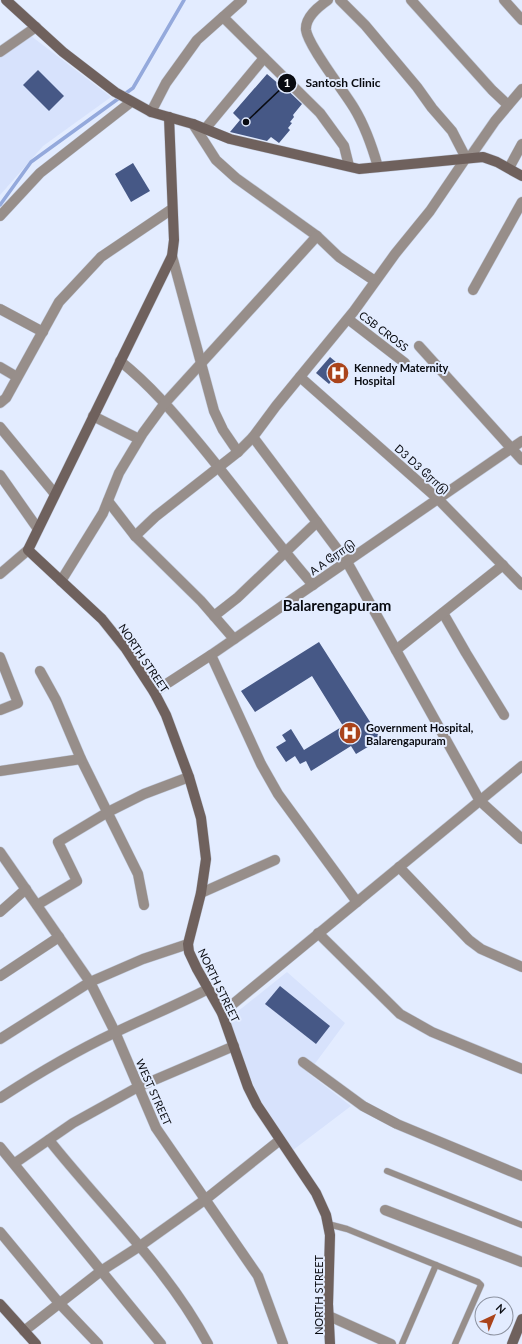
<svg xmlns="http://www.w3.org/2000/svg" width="522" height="1344" viewBox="0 0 522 1344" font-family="Lato,'Noto Sans Tamil',sans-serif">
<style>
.built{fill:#d7e2fc}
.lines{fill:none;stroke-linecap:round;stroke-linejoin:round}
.stream{stroke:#94a9dc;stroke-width:3.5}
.building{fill:#465886}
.lane-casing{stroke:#c0c8d9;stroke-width:7}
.street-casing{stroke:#c0c8d9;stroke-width:11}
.secondary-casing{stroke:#c0c8d9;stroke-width:11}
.lane{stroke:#978e8a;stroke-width:6}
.street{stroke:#978e8a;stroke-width:10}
.secondary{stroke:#6f615d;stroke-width:10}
.labels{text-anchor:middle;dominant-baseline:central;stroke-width:4;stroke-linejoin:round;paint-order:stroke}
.street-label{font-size:11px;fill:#090b11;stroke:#e3ecff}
.poi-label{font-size:11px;font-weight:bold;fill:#090b11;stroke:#e3ecff;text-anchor:start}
.district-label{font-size:15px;font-weight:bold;fill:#090b11;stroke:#e3ecff}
.leader{fill:none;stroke:#090b11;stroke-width:1.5}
.callout-dot{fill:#090b11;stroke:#e3ecff;stroke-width:1.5}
.mark-label{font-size:12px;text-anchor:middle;font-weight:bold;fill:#fff}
.callout-label{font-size:12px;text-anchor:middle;font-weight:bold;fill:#090b11;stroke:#e3ecff;stroke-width:4;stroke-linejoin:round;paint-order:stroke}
</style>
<rect width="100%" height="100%" fill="#e3ecff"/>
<g class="built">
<path d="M31,36L111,97L43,146L0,195V56Z"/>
<path d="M287,972L345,1023L308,1073L351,1106L293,1150L258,1096L229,1024L232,1016Z"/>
</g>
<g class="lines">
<path class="stream" d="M0,205L31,162L133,88L184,0"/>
</g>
<g class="building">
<path d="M38,70L64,96L49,111L23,85Z"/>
<path d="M267,74L280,85L281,84L302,104L293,115L294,117L290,122L292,123L288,128L290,130L279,143L271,137L267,141L230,132L240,120L233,113Z"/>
<path d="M133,163L150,191L131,202L115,174Z"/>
<path d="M330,357L343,368L329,384L316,373Z"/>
<path d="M319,642L381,739L356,754L351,746L311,771L306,761L300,764L295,756L286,762L276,747L286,741L282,735L291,729L304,750L343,726L312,676L255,712L241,691Z"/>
<path d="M280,986L330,1026L316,1044L265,1004Z"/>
</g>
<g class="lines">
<g class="lane-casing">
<g id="lane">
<path d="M387,1171L522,1225"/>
<path d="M328,1224L347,1229L478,1282L481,1285L455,1344"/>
<path d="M402,1344L436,1265"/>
</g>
</g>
<g class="street-casing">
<g id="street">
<path d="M328,0C318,7 305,17 306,30C308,46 344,91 354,108C365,126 372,146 378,167"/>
<path d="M411,0L492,90L508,105"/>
<path d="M504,0L522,20"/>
<path d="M223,17L320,113L344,146L349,166"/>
<path d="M0,52L36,27"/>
<path d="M151,112L166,83L197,40L242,0"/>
<path d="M193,124L216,160L236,178L317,236"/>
<path d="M205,129L264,58"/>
<path d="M470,157L495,121L522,89"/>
<path d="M509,168L522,144"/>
<path d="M0,216L40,173L131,102"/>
<path d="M172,256L214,411L223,430L238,452"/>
<path d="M473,290L522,202"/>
<path d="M0,309L43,332"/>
<path d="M348,319L405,363"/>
<path d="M419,346L522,460"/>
<path d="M120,361C150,385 174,413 198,442C237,489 273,539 313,585"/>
<path d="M0,367L17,377"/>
<path d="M300,377L438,499L522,585"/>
<path d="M0,403L6,398L59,302L101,257L172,209"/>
<path d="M93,416L139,439"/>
<path d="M0,427L55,494"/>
<path d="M253,437L347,562L480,801L522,839"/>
<path d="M0,475L38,529"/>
<path d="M108,501L135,536L201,601L234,639"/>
<path d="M135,536L155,517L238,452L253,437L276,406L354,311L395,254L430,211L466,158L452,131L432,108L417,87L365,25L340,0"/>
<path d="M0,574L28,550"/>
<path d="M61,581L103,513L119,473L143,433L165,403L317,236L339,257L375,281"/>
<path d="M443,613L466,653L504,715"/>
<path d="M214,616L237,598L317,522"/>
<path d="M396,650L503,565"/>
<path d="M211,655L261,764L278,794L357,902"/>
<path d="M0,657L18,703L0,710"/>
<path d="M40,671L56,700L81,759L138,874L144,905"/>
<path d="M154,692L211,655L522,441"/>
<path d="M0,771L81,759"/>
<path d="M0,852L90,982L115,1032L156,1128L258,1276L283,1344"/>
<path d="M399,867L469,940L481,949L522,967"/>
<path d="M201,893L275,860"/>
<path d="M37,905L77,881L58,842L108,812L144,794L189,777"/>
<path d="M0,912L26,889"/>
<path d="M318,933L400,1014L432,1032L522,1069"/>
<path d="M0,976L59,937"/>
<path d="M222,1013L522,766"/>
<path d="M0,1039L90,982L143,959L188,944"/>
<path d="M303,1062L363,1106L397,1124L522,1176"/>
<path d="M0,1098C37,1074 74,1052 114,1033C145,1018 177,1005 208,989"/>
<path d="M49,1140C103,1208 167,1267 208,1344"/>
<path d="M0,1147L161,1344"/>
<path d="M15,1163L73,1123L138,1087L234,1046"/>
<path d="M385,1210L522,1262"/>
<path d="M0,1232L59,1303L98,1344"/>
<path d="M329,1316L391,1344"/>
<path d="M24,1331L101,1271L140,1246L206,1199L280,1140"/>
</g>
</g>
<g class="secondary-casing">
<g id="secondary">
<path d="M6,0L63,52L115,92L151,112L193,124L230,139L359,169L483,157L497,162L522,176"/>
<path d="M169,117L174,240L172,256L28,550L102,619L126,649L154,692L166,715L189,777L201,818L206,859L201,893L188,944L189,952L197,969L222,1013L248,1087L257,1105L316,1193L326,1215L330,1235L328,1304L330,1344"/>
<path d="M0,1304L36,1344"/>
<path d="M512,1344L522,1319"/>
</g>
</g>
<use href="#lane" class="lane"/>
<use href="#street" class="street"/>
<use href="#secondary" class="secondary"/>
</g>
<defs>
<g id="hospital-disc" transform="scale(1.15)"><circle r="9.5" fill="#aa441b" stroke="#e3ecff"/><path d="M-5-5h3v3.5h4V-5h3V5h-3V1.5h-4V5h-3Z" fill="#fff"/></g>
</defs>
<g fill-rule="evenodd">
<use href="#hospital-disc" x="338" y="373"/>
<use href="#hospital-disc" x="350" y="733"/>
</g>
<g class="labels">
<g class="street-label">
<text transform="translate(384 331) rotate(37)">CSB CROSS</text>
<text transform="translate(422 469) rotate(42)">D3 D3 ரோடு</text>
<text transform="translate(332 557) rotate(-35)">A A ரோடு</text>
<text transform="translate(144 658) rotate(56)">NORTH STREET</text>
<text transform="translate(219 985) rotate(64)">NORTH STREET</text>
<text transform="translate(154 1092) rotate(66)">WEST STREET</text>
<text transform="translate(318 1295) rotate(-90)">NORTH STREET</text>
</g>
<g class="poi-label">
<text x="354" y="367">Kennedy Maternity<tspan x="354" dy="13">Hospital</tspan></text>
<text x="366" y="727">Government Hospital,<tspan x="366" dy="13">Balarengapuram</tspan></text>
</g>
<g class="district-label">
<text x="337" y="605">Balarengapuram</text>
</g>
</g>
<path class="leader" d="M246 122L287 83"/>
<g class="callout-dot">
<circle cx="246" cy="122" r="4"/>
<circle cx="287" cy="83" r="10"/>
</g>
<g class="mark-label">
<text x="287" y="87">1</text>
</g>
<g class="callout-label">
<text x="343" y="87">Santosh Clinic</text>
</g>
<g transform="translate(494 1316) rotate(44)"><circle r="19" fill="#e3ecff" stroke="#8c92a0"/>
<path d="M0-3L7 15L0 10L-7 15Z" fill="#aa441b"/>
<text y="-6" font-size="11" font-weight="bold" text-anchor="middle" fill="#090b11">N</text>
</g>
</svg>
